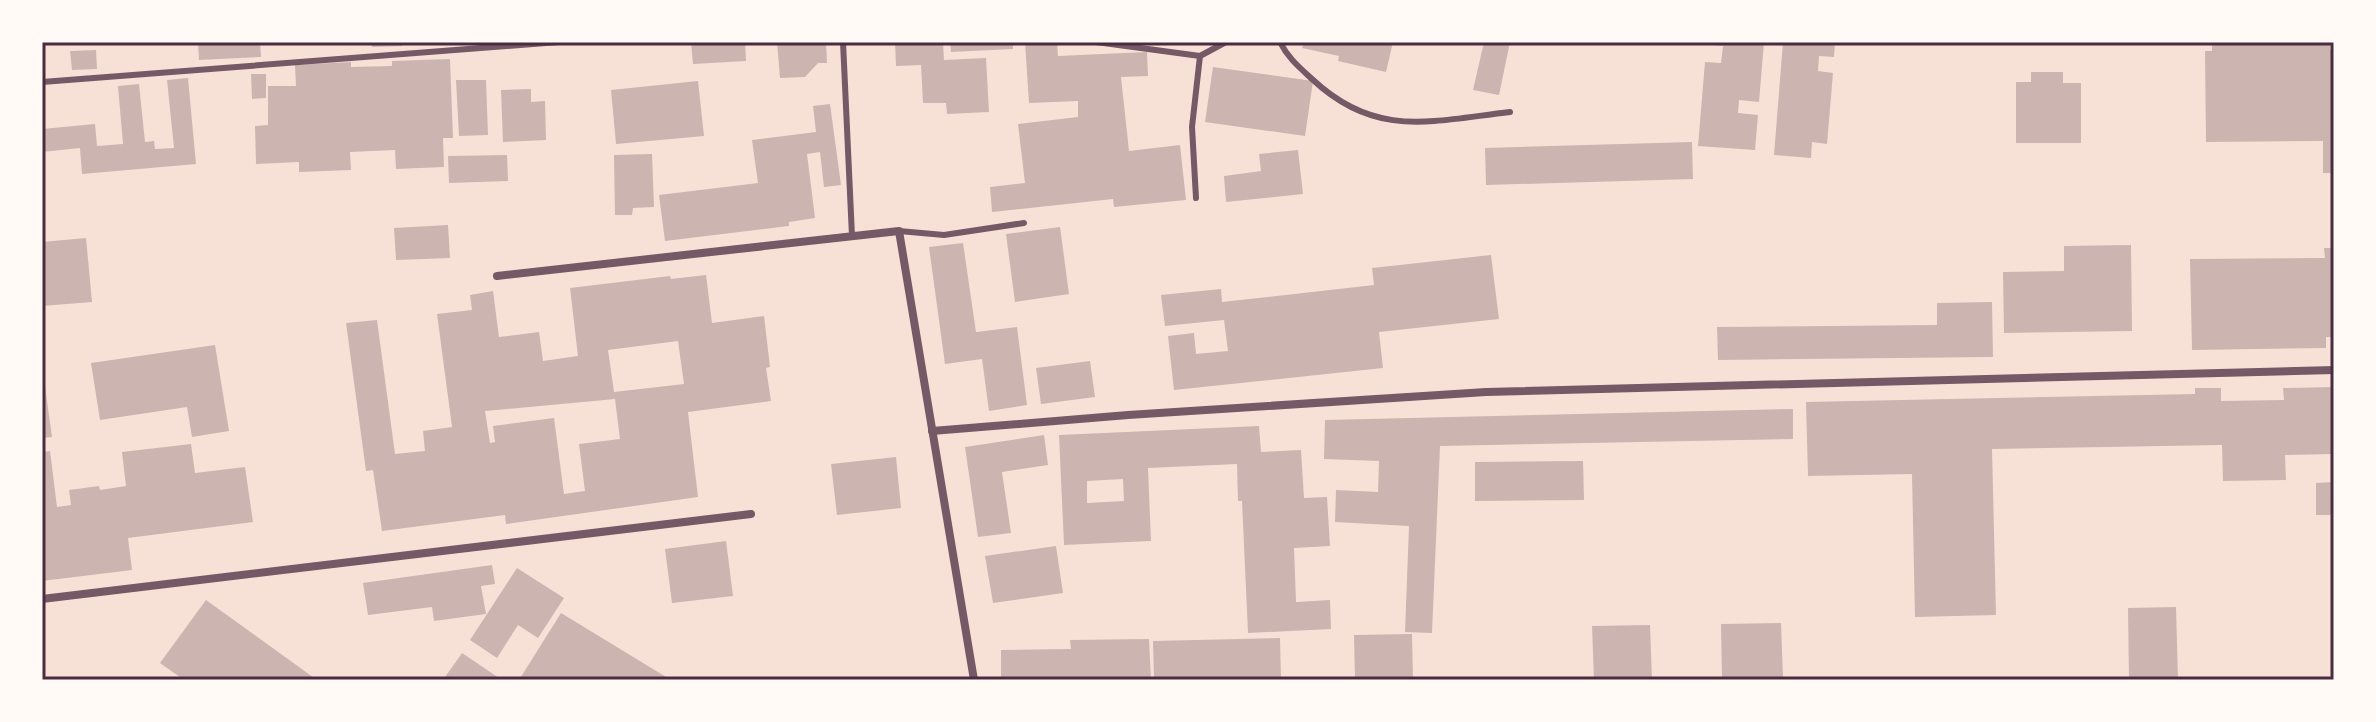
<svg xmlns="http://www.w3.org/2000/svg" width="2376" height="722" viewBox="0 0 2376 722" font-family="'Source Sans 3',sans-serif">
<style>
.building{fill:#ccb4b1;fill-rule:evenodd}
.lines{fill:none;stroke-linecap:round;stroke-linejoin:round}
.service{stroke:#755966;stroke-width:6}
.minor{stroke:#755966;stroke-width:8}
.neatline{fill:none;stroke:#4a2c40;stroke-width:3}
</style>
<rect width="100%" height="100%" fill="#f7e1d7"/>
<g class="building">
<path d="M198,42H260L261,57L199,60Z"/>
<path d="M371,42H402V46L372,47Z"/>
<path d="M691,42H745L746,61L693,64Z"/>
<path d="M777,42H826L827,63H818L805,77L780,78Z"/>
<path d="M895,42H943L944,60L986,58L989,112L947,114L946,103H923L921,65L896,66Z"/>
<path d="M950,42H1013V49L951,52Z"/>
<path d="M1025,42H1057L1058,56L1147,52L1148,76L1121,77L1129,151L1180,145L1186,200L1114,207L1113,199L992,212L990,187L1025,183L1018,124L1078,117V101L1029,103Z"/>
<path d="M1304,42H1393L1386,72L1338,61L1339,56L1302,48Z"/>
<path d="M1484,42H1510L1499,95L1473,90Z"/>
<path d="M1702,42H1764L1759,102L1739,100L1738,113L1758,115L1755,150L1698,146L1705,62L1721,63L1723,46L1702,44Z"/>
<path d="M1783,42H1835L1834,57L1819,56L1818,71L1833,73L1827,144L1812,142L1811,158L1774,155Z"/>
<path d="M2212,42H2330V50H2334V173H2323V141L2206,142L2205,51H2212Z"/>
<path d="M96,50L97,69L72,70L70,51Z"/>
<path d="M450,59L453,138H443L444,167L396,169L395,150L350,152L351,170L299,172V162L256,164L255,126L268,125V86H296L295,65L351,62V67L392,66V61Z"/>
<path d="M1213,67L1313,81L1305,136L1205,122Z"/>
<path d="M2031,72H2063V83H2081V143H2016V82H2031Z"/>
<path d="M251,74H266V98L252,99Z"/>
<path d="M188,78L196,164L82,174L80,148L42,152V129L95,124L97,146L123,144L118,86L139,84L145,142L154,141L155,149L174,148L167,80Z"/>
<path d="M456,80H486L488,135L459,136Z"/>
<path d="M698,81L704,136L616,144L611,90Z"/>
<path d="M531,89V102L545,101L546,140L503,142L501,90Z"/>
<path d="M830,104L841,185L824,187L820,152L807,154L815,218L789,222V226L665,241L659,195L758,183L752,140L816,132L813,106Z"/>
<path d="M1692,142L1693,179L1486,185L1485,148Z"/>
<path d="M1298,150L1303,194L1226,202L1224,176L1261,171L1259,154Z"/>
<path d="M652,154L654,207L633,208L632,215H615L614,155Z"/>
<path d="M507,155L508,181L449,183L448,156Z"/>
<path d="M448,225L450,258L396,260L394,228Z"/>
<path d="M1060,227L1069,294L1015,302L1006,234Z"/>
<path d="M86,238L92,302L42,306V242Z"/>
<path d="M963,243L976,332L1017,327L1027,405L989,411L982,359L945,364L929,247Z"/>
<path d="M2131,245L2132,331L2004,333L2003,272L2064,271V246Z"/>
<path d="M2324,248H2334V337H2326V348L2192,350L2190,259L2325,258Z"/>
<path d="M1491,255L1499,319L1379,332L1383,368L1174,390L1168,336L1194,333L1196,354L1228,351L1224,320L1165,326L1161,295L1221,289L1222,302L1374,285L1372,268Z"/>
<path d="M706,275L712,323L764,316L770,367L766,368L771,401L688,412L698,497L506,524L505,515L382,531L373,470L366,471L346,323L377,320L395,454L425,451L423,431L452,427L437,314L472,310L470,295L493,291L499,337L539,332L543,361L578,356L570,288L670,276L671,279ZM678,341L684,384L614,392L608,350ZM615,399L620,439L579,444L585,491L564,494L554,418L493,426L495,442L490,443L485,411Z"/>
<path d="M1992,302L1993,357L1718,360L1717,327L1937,325V303Z"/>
<path d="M215,345L229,431L192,437L187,407L100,420L91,363Z"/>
<path d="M1090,361L1095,397L1041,404L1036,368Z"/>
<path d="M44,379L52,437L42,438V380Z"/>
<path d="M2334,387V454L2285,455L2286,480L2223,481L2222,445L1992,449L1996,615L1915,617L1912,474L1808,476L1806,402L2195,394V388H2221V401L2284,400L2283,388Z"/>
<path d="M1793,409V439L1440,446L1432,633L1405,632L1409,526L1335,522L1336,490L1378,492L1379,461L1324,459L1325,420Z"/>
<path d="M1259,426L1261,452L1301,450L1304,498L1327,497L1330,546L1294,548L1296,602L1330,600L1331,629L1248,633L1242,501H1238L1237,464L1148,468L1151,541L1064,545L1059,435ZM1123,479L1124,501L1087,503V481Z"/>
<path d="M1044,435L1048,465L1002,472L1011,533L978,537L965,447Z"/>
<path d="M191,444L195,473L245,467L253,522L128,538L132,570L42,581V452L50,451L57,507L71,505L69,490L99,486L100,490L126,486L122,452Z"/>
<path d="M896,457L901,508L837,515L831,464Z"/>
<path d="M1583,461L1584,500L1475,501V462Z"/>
<path d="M2334,482V515H2316V483Z"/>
<path d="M726,541L733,596L672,603L665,549Z"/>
<path d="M1056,546L1063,593L993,603L985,556Z"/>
<path d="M492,565L495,584L481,586L486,614L434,621L432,607L368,615L363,583Z"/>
<path d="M517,568L564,598L538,638L518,625L497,658L470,640Z"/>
<path d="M206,600L317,680H184L160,663Z"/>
<path d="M2176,607L2178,680H2129L2128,608Z"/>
<path d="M561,613L671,680H519Z"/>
<path d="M1781,623L1783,678L1722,679L1721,624Z"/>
<path d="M1650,625L1652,680H1594L1592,626Z"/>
<path d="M1412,634L1413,680H1355L1354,635Z"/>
<path d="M1280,638L1281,680H1154L1153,641Z"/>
<path d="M1149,639L1151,680H1001V650L1071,649L1070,640Z"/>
<path d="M462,653L502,680H443Z"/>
</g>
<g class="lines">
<g class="service">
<path d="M843,42L852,236"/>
<path d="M1096,42L1200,56"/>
<path d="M1280,42C1288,58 1299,67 1312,79C1376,139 1431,121 1510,112"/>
<path d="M42,82L559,42"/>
<path d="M1196,198L1192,127L1200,56L1226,42"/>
<path d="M899,231L944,235L1024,223"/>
</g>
<g class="minor">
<path d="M497,276L899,231L974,680"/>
<path d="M932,431L1128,415L1486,392L2334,370"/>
<path d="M42,599L751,514"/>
</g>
</g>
<rect width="2376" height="722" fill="none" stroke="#fffaf5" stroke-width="88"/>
<rect x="44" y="44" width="2288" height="634" class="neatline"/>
</svg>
